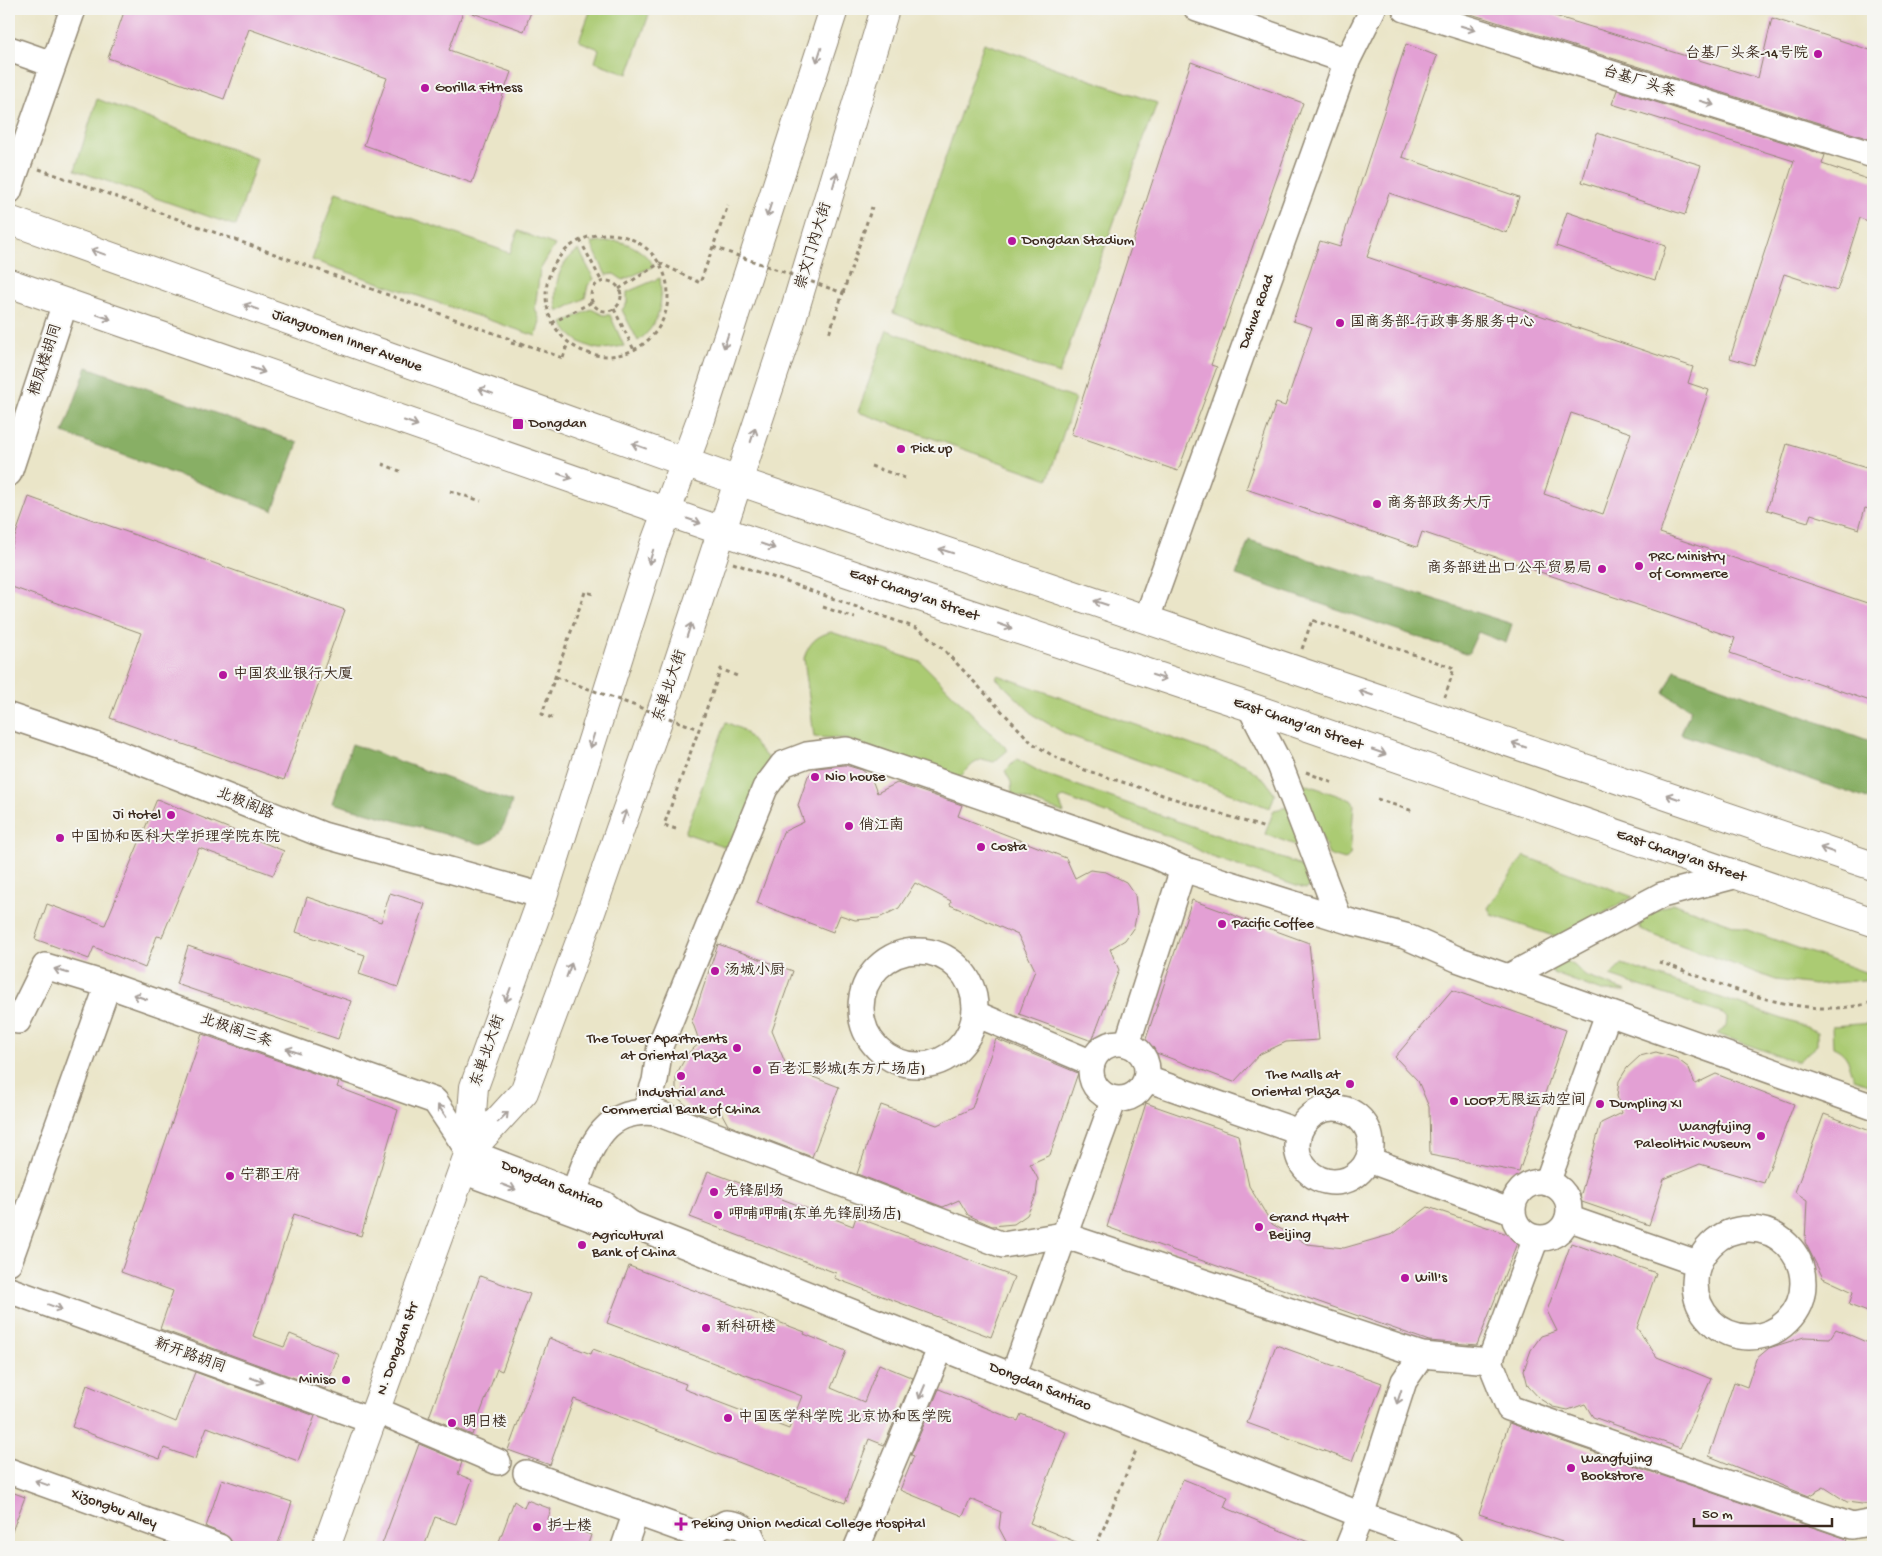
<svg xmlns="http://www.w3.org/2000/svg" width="1882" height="1556" viewBox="0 0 1882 1556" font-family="'Gochi Hand','LXGW WenKai TC',sans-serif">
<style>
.green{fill:#abcb73;stroke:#737a48}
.forest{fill:#88af65;stroke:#626c42}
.building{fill:#e3a0d4;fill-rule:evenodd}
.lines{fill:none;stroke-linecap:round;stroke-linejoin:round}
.minor-casing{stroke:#928873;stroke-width:28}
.major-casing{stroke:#928873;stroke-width:30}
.highway-casing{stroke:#928873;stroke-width:30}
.path{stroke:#928873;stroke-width:3;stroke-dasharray:4 4;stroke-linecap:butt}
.minor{stroke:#fff;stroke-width:25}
.major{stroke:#fff;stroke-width:28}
.highway{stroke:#fff;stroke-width:28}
.path-bridge{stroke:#928873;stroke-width:3;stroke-dasharray:4 4;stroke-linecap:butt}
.oneway{stroke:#a79f9a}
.poi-dot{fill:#b5179e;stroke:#f6f6f2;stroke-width:2}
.labels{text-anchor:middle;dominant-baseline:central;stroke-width:4;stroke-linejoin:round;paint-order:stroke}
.poi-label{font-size:15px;fill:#3b2a1e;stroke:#f6f6f2;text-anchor:start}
.street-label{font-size:15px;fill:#3b2a1e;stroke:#f6f6f2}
</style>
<rect width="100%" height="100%" fill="#f6f6f2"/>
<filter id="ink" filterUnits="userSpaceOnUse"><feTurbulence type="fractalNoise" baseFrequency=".02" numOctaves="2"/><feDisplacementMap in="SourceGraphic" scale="10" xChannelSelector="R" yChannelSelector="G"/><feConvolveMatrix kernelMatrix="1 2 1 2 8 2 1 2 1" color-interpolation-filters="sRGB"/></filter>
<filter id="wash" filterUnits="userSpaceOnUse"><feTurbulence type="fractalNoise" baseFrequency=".0096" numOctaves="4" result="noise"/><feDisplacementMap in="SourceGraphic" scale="20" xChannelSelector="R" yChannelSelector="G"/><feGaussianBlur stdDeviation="1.12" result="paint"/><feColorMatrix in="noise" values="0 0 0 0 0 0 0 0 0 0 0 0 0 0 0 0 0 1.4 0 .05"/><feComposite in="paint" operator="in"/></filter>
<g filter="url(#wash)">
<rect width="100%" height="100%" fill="#eae5c8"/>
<g class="green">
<path d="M591,9H651L628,74L595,62L599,49L579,41Z"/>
<path d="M984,43L1157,103L1059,374L893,313Z"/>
<path d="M97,99L257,159L236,226L75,170Z"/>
<path d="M336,192L510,253L518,231L555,245L540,270L535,308L540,321L536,336L312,260Z"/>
<path d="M616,241C631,243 646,253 654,266L623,280L614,274L606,275L591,243Z"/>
<path d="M579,250L594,279L588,285L585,298L558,312C552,290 558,262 579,250Z"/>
<path d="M660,278C663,305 660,324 638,341L622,310L627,303V292Z"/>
<path d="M591,309L603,315H610L624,346C616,347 608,349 600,349C587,348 566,336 563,323Z"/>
<path d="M887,330L1075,399L1048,479L858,412Z"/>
<path d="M831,632L921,662L1008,750L994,762L982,759L973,764L959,778L845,739L814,737L804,658C809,643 816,636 831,632Z"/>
<path d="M998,675L1244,764L1265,780L1275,794L1270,808L1068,735L1035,716L996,678Z"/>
<path d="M726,722L743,730L770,761L732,849L685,833Z"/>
<path d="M1017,759L1042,773L1295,863L1309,871L1313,884L1305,889L1209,856L1186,843L1064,797L1059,801L1064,813L1012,794L1011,782L1005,771Z"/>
<path d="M1299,782L1351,800L1354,804L1350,855L1345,860L1329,855Z"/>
<path d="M1288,807L1306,849L1265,834L1274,810Z"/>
<path d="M1524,856L1633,897L1559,938L1492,915L1488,908Z"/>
<path d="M1672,903L1873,975V979L1814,985L1776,980L1640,930L1639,918Z"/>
<path d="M1563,959L1575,966L1585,976L1626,991H1601L1553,973L1551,967Z"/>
<path d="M1622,964L1806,1027L1817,1032V1045L1797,1062L1717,1034L1726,1027L1727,1018L1723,1014L1610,976Z"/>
<path d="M1873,1023V1086L1854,1079C1850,1065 1848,1053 1833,1047L1832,1026Z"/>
</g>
<g class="forest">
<path d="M87,367L298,443L273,510L63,433Z"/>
<path d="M1249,540L1512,624L1506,643L1478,632L1468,654L1236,575Z"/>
<path d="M1675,670L1873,742V801L1681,734L1691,709L1664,693Z"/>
<path d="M352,744L512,802C506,819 502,840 481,844L332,803Z"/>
</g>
<g id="blocks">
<g class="building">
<path d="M125,9H464L449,50L511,72L472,183L364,145L387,78L249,29L224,99L108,58Z"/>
<path d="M467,9H532L524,31L467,11Z"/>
<path d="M1455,9H1532L1758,78L1772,18L1873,51V140Z"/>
<path d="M1406,44L1437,56L1402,157L1519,197L1507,233L1389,193L1367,257L1693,367L1688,383L1709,390L1660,533L1873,605V702L1730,653L1735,638L1422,532L1417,547L1246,489L1276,403L1285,406L1312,327L1293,321L1320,241L1340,247ZM1571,413L1631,433L1603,514L1544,494Z"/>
<path d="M1191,62L1303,103L1211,365L1217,367L1178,471L1071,434Z"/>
<path d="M1617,90L1825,155L1822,164L1873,181V223L1860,218L1837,291L1784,274L1754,365L1730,358L1794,161L1612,104Z"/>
<path d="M1597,133L1701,165L1685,215L1582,182Z"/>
<path d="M1567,212L1666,246L1655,280L1556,246Z"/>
<path d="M1787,444L1873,470V510L1865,508L1859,529L1811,514L1808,522L1767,510Z"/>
<path d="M29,497L345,610L284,780L110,718L141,633L9,586V553Z"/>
<path d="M845,765L862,770L871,777L877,793L897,783L962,805L958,816L1066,858L1075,878L1090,870L1106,872L1126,882L1135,895L1137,912L1134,927L1125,940L1110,949L1119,970L1092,1041L1019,1014L1035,970L1018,935L950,905L951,901L915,883L899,908L879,918L855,920L840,915L833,932L757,903L783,832L804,822L798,805L808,776L817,768Z"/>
<path d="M157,799L284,851L273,875L199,848L162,937L157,936L145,968L94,947L89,959L35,939L47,904L105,925Z"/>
<path d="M390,893L425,904L398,987L359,974L365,955L296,932L307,897L381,922Z"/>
<path d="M1192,900L1309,943L1319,1040L1286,1042L1260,1054L1234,1082L1143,1048Z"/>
<path d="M718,944L793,971L772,1031L787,1067L839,1087L812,1157L728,1125L721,1112L711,1117L694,1112L676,1096V1075L688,1053L700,1043L692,1021Z"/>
<path d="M188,946L351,1001L338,1039L176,984Z"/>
<path d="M1452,990L1566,1030L1519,1172L1430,1155L1429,1107L1418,1081L1395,1057Z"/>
<path d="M202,1034L339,1082L337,1087L398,1110L361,1236L294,1214L253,1336L284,1347L290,1334L339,1354L325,1389L160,1329L173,1291L121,1272Z"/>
<path d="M996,1039L1078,1073L1050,1155L1030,1164L1038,1179L1036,1196L1027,1215L1014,1224L992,1226L968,1215L959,1200L943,1207L857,1174L881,1105L937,1125L972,1108Z"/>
<path d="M1656,1052L1676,1058L1689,1068L1695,1084L1716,1074L1794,1104L1764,1183L1700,1164L1664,1179L1649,1225L1579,1201L1601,1123L1622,1113L1617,1096L1619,1081L1627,1068L1640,1056Z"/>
<path d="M1146,1103L1238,1135L1249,1186L1272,1224L1307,1244L1344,1248L1393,1234L1428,1207L1519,1238L1477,1345L1429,1341L1107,1227Z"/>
<path d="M1824,1114L1873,1132V1314L1849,1305L1853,1292L1823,1278L1805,1242L1807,1200L1795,1192Z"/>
<path d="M708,1171L853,1226L856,1217L1014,1277L991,1337L834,1278L836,1273L690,1217Z"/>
<path d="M1571,1243L1656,1273L1637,1328L1657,1357L1711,1379L1680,1448L1593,1417L1585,1404L1568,1410L1553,1407L1540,1399L1528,1386L1524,1370L1531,1350L1541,1336L1557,1331L1547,1311Z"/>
<path d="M629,1266L805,1332L804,1334L846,1351L831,1388L864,1402L879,1364L913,1378L884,1445L869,1439L845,1503L574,1399L550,1465L508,1450L549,1338L591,1354L593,1349L686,1384L684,1389L789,1429L802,1396L607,1323Z"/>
<path d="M480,1276L530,1294L502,1371L497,1369L472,1435L429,1417Z"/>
<path d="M1836,1329L1873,1345V1503L1862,1504L1847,1502L1824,1487L1808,1496L1709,1456L1734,1382L1747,1387L1756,1359L1769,1348L1804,1337L1830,1338Z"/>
<path d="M1276,1345L1382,1383L1352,1461L1247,1423Z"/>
<path d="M195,1372L315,1416L298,1461L207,1427L195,1459L164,1448L160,1459L72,1427L87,1385L176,1422Z"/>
<path d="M939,1389L1018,1421L1021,1414L1066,1432L1030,1523L1088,1547H1009L999,1528L1001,1512L970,1499L963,1516L900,1490L914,1456L911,1455Z"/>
<path d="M1509,1423L1847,1539L1844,1547H1577L1479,1514Z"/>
<path d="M419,1444L462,1462L458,1474L472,1480L456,1524L435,1517L424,1547H381Z"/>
<path d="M222,1479L292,1502L277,1547H247L232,1542L224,1534L206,1527Z"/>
<path d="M1183,1479L1228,1497L1224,1507L1320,1547H1155Z"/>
<path d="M9,1491L25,1497L10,1537H9Z"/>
<path d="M527,1500L551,1509L548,1519L591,1535L587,1547H497L514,1501L524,1508Z"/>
</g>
</g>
</g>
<g filter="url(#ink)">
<use href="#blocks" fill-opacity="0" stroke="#928873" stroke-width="1"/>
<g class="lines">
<g class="minor-casing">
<g id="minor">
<path d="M1197,9L1347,61"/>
<path d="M1405,9L1873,155"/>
<path d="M9,49L52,64"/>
<path d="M9,191L73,9"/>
<path d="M9,473L65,303"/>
<path d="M1147,618L1347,61L1373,9"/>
<path d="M1250,707L1280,765L1339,918"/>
<path d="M9,716L113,751L323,835L543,896"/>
<circle cx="918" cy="1008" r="57"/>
<path d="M1508,977L1662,895L1738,875"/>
<path d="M976,1014L1092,1063"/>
<path d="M9,1017L18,1021L45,966L108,985L435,1101L469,1152L604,1204L631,1224"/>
<circle cx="1119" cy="1071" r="28"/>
<path d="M1127,1044L1183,869"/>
<path d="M1147,1079L1299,1132"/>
<circle cx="1334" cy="1145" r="37"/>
<path d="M645,1111L655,1081L660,1046L765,788L783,764L807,755L847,750L1155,856L1183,869L1348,921L1405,936L1457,959L1873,1107"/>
<path d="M1369,1160L1512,1212"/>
<path d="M463,1171L598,1221L631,1224L1361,1515L1450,1547"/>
<circle cx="1541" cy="1210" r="28"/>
<path d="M1547,1183L1608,1014"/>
<path d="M574,1192C590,1149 602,1106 657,1113L1003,1245L1063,1235L1422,1355L1490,1361"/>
<path d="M1568,1218L1697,1263"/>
<circle cx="1749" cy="1283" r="54"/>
<path d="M1536,1238L1490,1361L1509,1408L1852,1526L1873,1522"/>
<path d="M9,1262L108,985"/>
<path d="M9,1290L372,1421"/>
<path d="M1013,1376L1114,1099"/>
<path d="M376,1410L498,1462"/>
<path d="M9,1471L219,1547"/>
<path d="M526,1473L707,1538"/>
<path d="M624,1547L636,1512"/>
<path d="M706,1547L712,1531L726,1523C742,1524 752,1531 755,1547"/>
<path d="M857,1547L941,1347"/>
<path d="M1348,1547L1361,1515L1404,1381L1422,1355"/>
</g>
</g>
<g class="major-casing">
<g id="major">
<path d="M469,1152L524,1092L591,912L674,675L791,322L885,9"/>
<path d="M326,1547L469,1152L474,1087L543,896L653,548L701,419L834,9"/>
</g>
</g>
<g class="highway-casing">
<g id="highway">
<path d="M9,220L738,481L1873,866"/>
<path d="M9,283L722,531L1250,707L1873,922"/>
</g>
</g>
<g class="path">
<path d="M39,169L563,358"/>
<circle cx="607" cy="295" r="61"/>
<path d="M580,240L602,282"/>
<circle cx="606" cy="296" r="15"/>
<path d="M619,289L660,263L700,283L728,205"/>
<path d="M843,293L872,207"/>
<path d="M614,309L634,350"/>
<path d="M552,323L592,302"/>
<path d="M511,343L525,347"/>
<path d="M563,358L568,342"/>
<path d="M382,464L400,471"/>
<path d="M871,466L905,478"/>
<path d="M450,491L481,501"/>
<path d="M733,563L919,629L944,650L1032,743L1055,757L1085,770L1265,828"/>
<path d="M823,607L855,618"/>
<path d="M1302,649L1312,620L1454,668L1445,697"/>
<path d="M552,718L542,714L585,592L594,594"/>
<path d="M1306,772L1333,783"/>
<path d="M1377,799L1413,811"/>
<path d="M676,829L664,825L721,669L737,676"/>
<path d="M1659,962C1727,985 1801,1023 1873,1002"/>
<path d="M1097,1544L1137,1448"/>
</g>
<use href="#minor" class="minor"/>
<use href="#major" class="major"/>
<use href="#highway" class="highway"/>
<g class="path-bridge">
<path d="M713,247L843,293L829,334"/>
<path d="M556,677L699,729"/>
</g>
</g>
<defs><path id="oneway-shaft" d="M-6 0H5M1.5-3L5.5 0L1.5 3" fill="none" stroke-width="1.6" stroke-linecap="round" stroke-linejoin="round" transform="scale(1.25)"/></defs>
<g class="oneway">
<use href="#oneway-shaft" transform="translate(1468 28) rotate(17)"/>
<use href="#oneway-shaft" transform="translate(819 55) rotate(108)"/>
<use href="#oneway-shaft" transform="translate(1707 103) rotate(17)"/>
<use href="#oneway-shaft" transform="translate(835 180) rotate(-74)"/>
<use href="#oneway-shaft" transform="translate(769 210) rotate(108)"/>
<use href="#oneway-shaft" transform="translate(98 252) rotate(-160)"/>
<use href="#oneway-shaft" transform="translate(251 307) rotate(-160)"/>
<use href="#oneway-shaft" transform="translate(104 317) rotate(19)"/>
<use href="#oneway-shaft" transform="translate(726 341) rotate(108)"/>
<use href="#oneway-shaft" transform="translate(258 370) rotate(19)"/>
<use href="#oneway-shaft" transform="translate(486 391) rotate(-160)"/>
<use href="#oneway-shaft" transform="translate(411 423) rotate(19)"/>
<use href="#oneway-shaft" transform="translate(753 435) rotate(-72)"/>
<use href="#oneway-shaft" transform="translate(639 446) rotate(-160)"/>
<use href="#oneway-shaft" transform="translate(565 476) rotate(19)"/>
<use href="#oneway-shaft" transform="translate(694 521) rotate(19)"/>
<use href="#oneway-shaft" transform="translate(768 546) rotate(19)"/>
<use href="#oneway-shaft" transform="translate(946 551) rotate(-162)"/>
<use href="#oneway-shaft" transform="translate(651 557) rotate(107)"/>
<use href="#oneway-shaft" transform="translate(1101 603) rotate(-162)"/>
<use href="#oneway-shaft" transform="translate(1005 626) rotate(19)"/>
<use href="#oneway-shaft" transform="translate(689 630) rotate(-72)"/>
<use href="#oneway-shaft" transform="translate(1159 677) rotate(18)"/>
<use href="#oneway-shaft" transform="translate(1366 693) rotate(-161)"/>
<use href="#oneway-shaft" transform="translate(592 741) rotate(107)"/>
<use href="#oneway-shaft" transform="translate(1519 745) rotate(-161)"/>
<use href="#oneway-shaft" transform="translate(1379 752) rotate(19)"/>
<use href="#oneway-shaft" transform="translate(1673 797) rotate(-161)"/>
<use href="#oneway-shaft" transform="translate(624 817) rotate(-71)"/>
<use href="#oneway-shaft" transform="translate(1827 850) rotate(-161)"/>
<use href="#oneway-shaft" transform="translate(569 970) rotate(-70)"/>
<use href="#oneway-shaft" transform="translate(61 971) rotate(-163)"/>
<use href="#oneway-shaft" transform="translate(508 995) rotate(110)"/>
<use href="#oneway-shaft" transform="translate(140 997) rotate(-161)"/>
<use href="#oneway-shaft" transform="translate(293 1051) rotate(-161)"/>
<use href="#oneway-shaft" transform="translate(442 1111) rotate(-125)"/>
<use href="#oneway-shaft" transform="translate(503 1117) rotate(-46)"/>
<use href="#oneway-shaft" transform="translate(509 1187) rotate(21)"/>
<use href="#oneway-shaft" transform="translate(55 1307) rotate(20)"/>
<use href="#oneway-shaft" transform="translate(257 1380) rotate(20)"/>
<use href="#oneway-shaft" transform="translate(922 1392) rotate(113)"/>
<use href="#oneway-shaft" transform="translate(1399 1397) rotate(108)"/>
<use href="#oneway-shaft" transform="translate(42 1483) rotate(-160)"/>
</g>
</g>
<g class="poi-dot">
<circle cx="1818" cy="54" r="5"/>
<circle cx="425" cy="88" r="5"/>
<circle cx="1012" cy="241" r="5"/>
<circle cx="1340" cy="323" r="5"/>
<rect x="512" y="418" width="12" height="12" rx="2.5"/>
<circle cx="901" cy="449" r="5"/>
<circle cx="1377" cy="504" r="5"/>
<circle cx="1639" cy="566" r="5"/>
<circle cx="1602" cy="569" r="5"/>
<circle cx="223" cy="675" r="5"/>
<circle cx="815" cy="777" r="5"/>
<circle cx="171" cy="815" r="5"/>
<circle cx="849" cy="826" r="5"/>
<circle cx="60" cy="838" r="5"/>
<circle cx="981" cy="847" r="5"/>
<circle cx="1222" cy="924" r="5"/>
<circle cx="715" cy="971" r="5"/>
<circle cx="737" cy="1048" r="5"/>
<circle cx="757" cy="1070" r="5"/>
<circle cx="681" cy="1076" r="5"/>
<circle cx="1350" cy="1084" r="5"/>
<circle cx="1454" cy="1101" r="5"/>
<circle cx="1600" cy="1104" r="5"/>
<circle cx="1761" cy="1136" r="5"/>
<circle cx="230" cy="1176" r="5"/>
<circle cx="714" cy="1192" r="5"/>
<circle cx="718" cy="1215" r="5"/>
<circle cx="1259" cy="1227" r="5"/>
<circle cx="582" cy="1245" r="5"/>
<circle cx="1405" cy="1278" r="5"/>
<circle cx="706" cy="1328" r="5"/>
<circle cx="346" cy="1380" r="5"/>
<circle cx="728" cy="1418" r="5"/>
<circle cx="452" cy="1423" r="5"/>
<circle cx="1571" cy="1468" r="5"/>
<path d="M678.5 1516.5h5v5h5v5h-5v5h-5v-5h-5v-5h5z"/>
<circle cx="537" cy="1527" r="5"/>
</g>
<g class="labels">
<g class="poi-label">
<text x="1808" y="54" text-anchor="end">台基厂头条-14号院</text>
<text x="435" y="88">Gorilla Fitness</text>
<text x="1022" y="241">Dongdan Stadium</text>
<text x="1350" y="323">国商务部-行政事务服务中心</text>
<text x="529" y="424">Dongdan</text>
<text x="911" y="449">Pick up</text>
<text x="1387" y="504">商务部政务大厅</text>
<text x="1649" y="557">PRC Ministry<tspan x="1649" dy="17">of Commerce</tspan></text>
<text x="1592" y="569" text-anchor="end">商务部进出口公平贸易局</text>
<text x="233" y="675">中国农业银行大厦</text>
<text x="825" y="777">Nio house</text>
<text x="161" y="815" text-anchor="end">Ji Hotel</text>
<text x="859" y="826">俏江南</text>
<text x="70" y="838">中国协和医科大学护理学院东院</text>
<text x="991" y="847">Costa</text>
<text x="1232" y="924">Pacific Coffee</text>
<text x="725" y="971">汤城小厨</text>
<text x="727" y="1039" text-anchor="end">The Tower Apartments<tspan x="727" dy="17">at Oriental Plaza</tspan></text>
<text x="767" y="1070">百老汇影城(东方广场店)</text>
<text x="1340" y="1075" text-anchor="end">The Malls at<tspan x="1340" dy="17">Oriental Plaza</tspan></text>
<text x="681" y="1093" text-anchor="middle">Industrial and<tspan x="681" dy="17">Commercial Bank of China</tspan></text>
<text x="1464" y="1101">LOOP无限运动空间</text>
<text x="1610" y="1104">Dumpling XI</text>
<text x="1751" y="1127" text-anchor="end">Wangfujing<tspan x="1751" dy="17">Paleolithic Museum</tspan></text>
<text x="240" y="1176">宁郡王府</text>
<text x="724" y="1192">先锋剧场</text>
<text x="728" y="1215">呷哺呷哺(东单先锋剧场店)</text>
<text x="1269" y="1218">Grand Hyatt<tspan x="1269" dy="17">Beijing</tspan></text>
<text x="592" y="1236">Agricultural<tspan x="592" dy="17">Bank of China</tspan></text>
<text x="1415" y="1278">Will's</text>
<text x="716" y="1328">新科研楼</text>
<text x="336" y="1380" text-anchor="end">Miniso</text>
<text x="738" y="1418">中国医学科学院 北京协和医学院</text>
<text x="462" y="1423">明日楼</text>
<text x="1581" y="1459">Wangfujing<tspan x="1581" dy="17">Bookstore</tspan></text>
<text x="692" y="1524">Peking Union Medical College Hospital</text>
<text x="547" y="1527">护士楼</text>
</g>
<g class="street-label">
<text transform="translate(1639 82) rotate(17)">台基厂头条</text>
<text transform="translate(814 246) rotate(-73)">崇文门内大街</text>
<text transform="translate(1257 312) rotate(-70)">Dahua Road</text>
<text transform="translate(347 341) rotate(20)">Jianguomen Inner Avenue</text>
<text transform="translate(46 360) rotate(-72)">栖凤楼胡同</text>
<text transform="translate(914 595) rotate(19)">East Chang'an Street</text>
<text transform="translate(670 686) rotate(-71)">东单北大街</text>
<text transform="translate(1298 724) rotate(19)">East Chang'an Street</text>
<text transform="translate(245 804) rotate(22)">北极阁路</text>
<text transform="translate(1681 856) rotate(19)">East Chang'an Street</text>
<text transform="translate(236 1031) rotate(19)">北极阁三条</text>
<text transform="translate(488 1051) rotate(-71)">东单北大街</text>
<text transform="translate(552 1185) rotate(22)">Dongdan Santiao</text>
<text transform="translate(398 1349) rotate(-70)">N. Dongdan Str</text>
<text transform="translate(190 1356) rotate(20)">新开路胡同</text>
<text transform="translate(1040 1387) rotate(22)">Dongdan Santiao</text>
<text transform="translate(114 1509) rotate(20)">Xizongbu Alley</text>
</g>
</g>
<rect width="1882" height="1556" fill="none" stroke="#f6f6f2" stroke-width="30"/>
<path d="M1694 1518v8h138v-8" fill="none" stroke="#3b2a1e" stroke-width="2.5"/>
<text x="1702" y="1518" font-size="15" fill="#3b2a1e" stroke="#f6f6f2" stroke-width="4" paint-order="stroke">50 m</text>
</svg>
